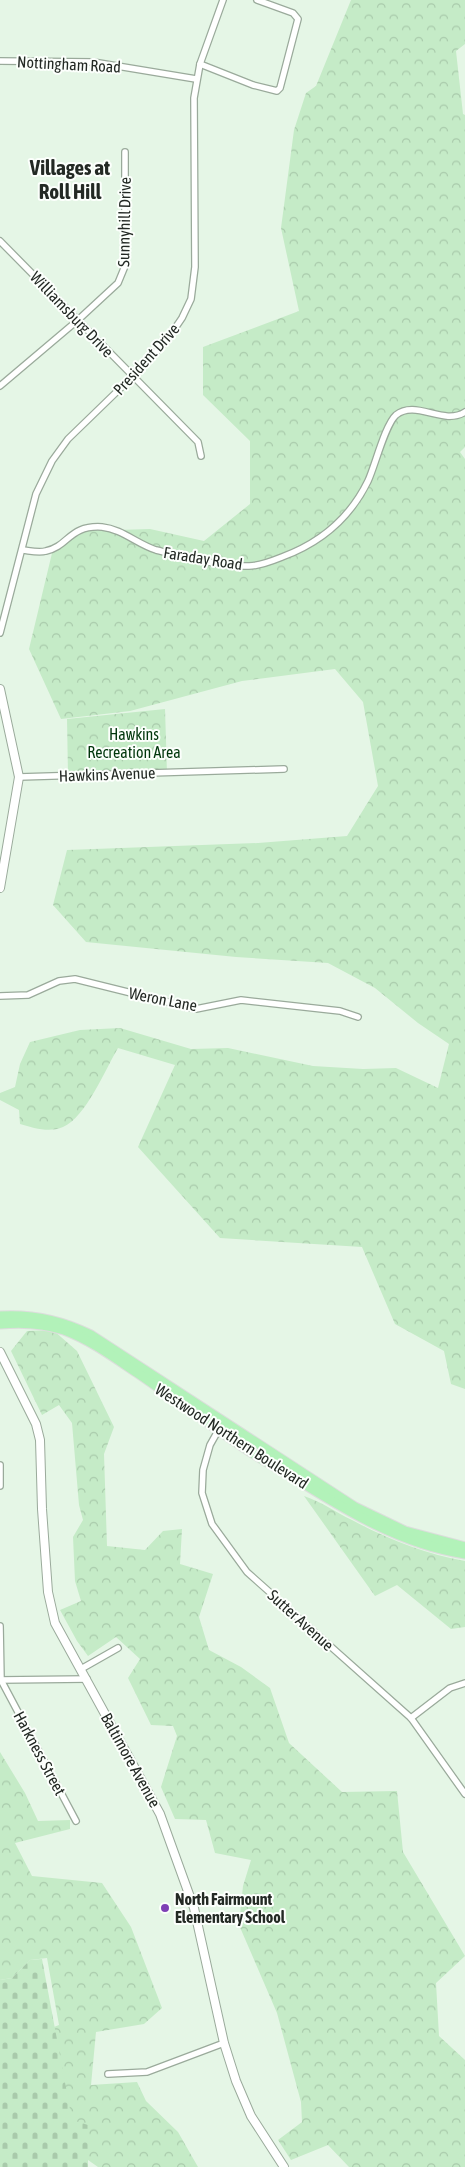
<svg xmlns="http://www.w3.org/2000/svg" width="465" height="2167" viewBox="0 0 465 2167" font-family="'Asap Condensed',sans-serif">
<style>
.forest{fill:url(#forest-crowns)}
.cemetery{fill:url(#cemetery-stones)}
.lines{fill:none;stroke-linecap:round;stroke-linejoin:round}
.street-casing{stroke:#9aaa9b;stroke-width:8}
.secondary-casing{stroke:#9aaa9b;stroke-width:10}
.primary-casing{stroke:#dcdddc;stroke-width:11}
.street{stroke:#fff;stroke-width:5.5}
.secondary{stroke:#fff;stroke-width:8}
.primary{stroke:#b2f2b9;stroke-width:9}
.poi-dot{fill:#7e40b5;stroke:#fcfffc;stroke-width:2}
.labels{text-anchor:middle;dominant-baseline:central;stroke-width:4;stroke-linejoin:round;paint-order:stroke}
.street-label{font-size:16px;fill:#232924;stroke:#fcfffc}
.park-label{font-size:16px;fill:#00360c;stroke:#fcfffc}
.poi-label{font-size:16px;font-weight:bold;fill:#232924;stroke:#fcfffc;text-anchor:start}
.district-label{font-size:21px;font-weight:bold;fill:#232924;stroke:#fcfffc}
</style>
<defs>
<pattern id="forest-crowns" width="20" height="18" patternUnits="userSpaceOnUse" patternTransform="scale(1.25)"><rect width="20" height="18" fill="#c5ebc7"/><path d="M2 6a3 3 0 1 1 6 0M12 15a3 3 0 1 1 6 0" fill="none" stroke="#a9caab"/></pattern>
<pattern id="cemetery-stones" width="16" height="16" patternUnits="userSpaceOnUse" patternTransform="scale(1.25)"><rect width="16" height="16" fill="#c5ebc7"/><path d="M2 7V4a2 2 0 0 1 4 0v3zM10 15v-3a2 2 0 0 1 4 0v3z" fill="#a9caab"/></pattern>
</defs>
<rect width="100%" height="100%" fill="#e5f6e6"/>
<g class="forest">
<path d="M351,0H465V44L456,51L463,114L465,115V447L460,452L465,459V1389L451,1384L444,1351L395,1324L362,1247L220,1238L138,1147L175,1065L118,1048C105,1070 86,1117 63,1127C49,1133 34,1128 20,1124L19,1110L0,1100V1093L15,1087L20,1064L30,1042L80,1030L120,1028L191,1049L228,1048L313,1066L363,1069L396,1068L438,1088L449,1044L418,1023L375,988L328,963L236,957L86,942L53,905L67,850L258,843L347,836L378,786L363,702L335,669L242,681L130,711L61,719L29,649L53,549L67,537L91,527L117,530L150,529L204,541L250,504V441L203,395V347L299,311L281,228L294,130L306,93L316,86Z"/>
<path d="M165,709L167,773L68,775L67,719Z"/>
<path d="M53,1330L77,1351L114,1427L104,1454L107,1546L145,1550L163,1531L182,1529L180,1564L213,1574L199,1617L209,1650L241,1667L270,1688L289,1743L342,1792L397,1791L403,1852L465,1956L436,1983L439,2036L465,2060V2167H349L328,2145L291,2160L278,2140L302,2122L301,2102L277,2013L239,1925L243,1886L251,1860L215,1853L206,1820L175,1819L161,1787L177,1736L173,1726L151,1725L128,1678L140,1659L116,1637L88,1656L77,1641L60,1610L81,1601L75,1581L73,1537L83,1520L79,1505L72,1423L59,1405L42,1415L11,1351L27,1331Z"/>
<path d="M304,1496C322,1502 335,1512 352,1520C387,1539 426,1554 465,1561V1627L451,1629L397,1585L375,1596Z"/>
<path d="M0,1752L25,1793L38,1821L70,1820V1829L15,1843L32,1876L102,1883L131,1927L162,2008L144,2024L96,2032L91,2085L137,2082L146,2101L178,2132L198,2167H98L88,2160L84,2129L0,2116V2048L59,2025L47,1958L30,1960L12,1978L0,1980Z"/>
</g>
<path class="cemetery" d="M42,1959L72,2120L88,2125V2167H0V1980L12,1978L30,1960Z"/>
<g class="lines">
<g class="street-casing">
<g id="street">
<path d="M0,61L93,62L196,79"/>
<path d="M200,64L253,85L277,91L280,88L298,19L293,13L257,0"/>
<path d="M0,241L198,442L201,456"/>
<path d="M0,386L78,320L118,283L125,266V152"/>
<path d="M23,550C31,551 39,553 46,551C69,546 69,525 102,527C122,529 137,544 156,550C184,557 220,567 249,566C260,566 272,561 282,557C320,543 350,518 368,481C375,466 385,425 396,415C416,399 443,426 465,412"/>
<path d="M0,633L36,494L52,461L68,439L133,376L167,340L182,318L191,299L195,267L194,98L200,64L223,0"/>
<path d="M19,777L284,769"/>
<path d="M0,996L28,995L59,981L75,979L196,1009L241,1000L340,1011L358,1017"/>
<path d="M219,1429L210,1445L203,1470L202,1493L212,1524L247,1572L411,1718L465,1794"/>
<path d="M0,1465V1486"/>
<path d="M0,1626L1,1680L76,1821"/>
<path d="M81,1669L118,1648"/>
<path d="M0,1680L87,1679"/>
<path d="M411,1718L450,1688L465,1683"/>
<path d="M108,2074L147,2072L224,2043"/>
</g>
</g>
<g class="secondary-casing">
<g id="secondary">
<path d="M0,689L19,777L0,888"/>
<path d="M0,1352L36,1424L40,1440L42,1509L48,1592L55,1623L160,1814L194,1908L224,2043L236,2081L251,2116L284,2167"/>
</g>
</g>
<g class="primary-casing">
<g id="primary">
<path d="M0,1316C33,1314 61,1320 91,1335L355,1507L405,1531L465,1547"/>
<path d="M0,1324C22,1322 43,1323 64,1330C91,1340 115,1358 139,1374C178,1401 217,1430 257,1456C269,1464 282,1470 293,1477C347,1511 401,1544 465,1554"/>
</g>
</g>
<use href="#street" class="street"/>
<use href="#secondary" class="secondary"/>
<use href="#primary" class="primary"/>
</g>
<circle class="poi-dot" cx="165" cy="1908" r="5"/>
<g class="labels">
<g class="street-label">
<text transform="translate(69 64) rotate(3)">Nottingham Road</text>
<text transform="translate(124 222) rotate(-89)">Sunnyhill Drive</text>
<text transform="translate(72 314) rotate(46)">Williamsburg Drive</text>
<text transform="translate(146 359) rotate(-48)">President Drive</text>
<text transform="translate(203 558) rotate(9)">Faraday Road</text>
<text transform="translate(107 774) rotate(-2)">Hawkins Avenue</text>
<text transform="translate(163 999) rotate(11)">Weron Lane</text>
<text transform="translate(232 1436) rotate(33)">Westwood Northern Boulevard</text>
<text transform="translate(301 1620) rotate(42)">Sutter Avenue</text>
<text transform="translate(40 1753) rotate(62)">Harkness Street</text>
<text transform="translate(131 1760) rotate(61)">Baltimore Avenue</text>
</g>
<g class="park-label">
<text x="134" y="734">Hawkins<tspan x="134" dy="18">Recreation Area</tspan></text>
</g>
<g class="poi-label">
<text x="175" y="1899">North Fairmount<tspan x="175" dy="18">Elementary School</tspan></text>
</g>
<g class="district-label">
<text x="70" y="167">Villages at<tspan x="70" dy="24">Roll Hill</tspan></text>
</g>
</g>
</svg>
